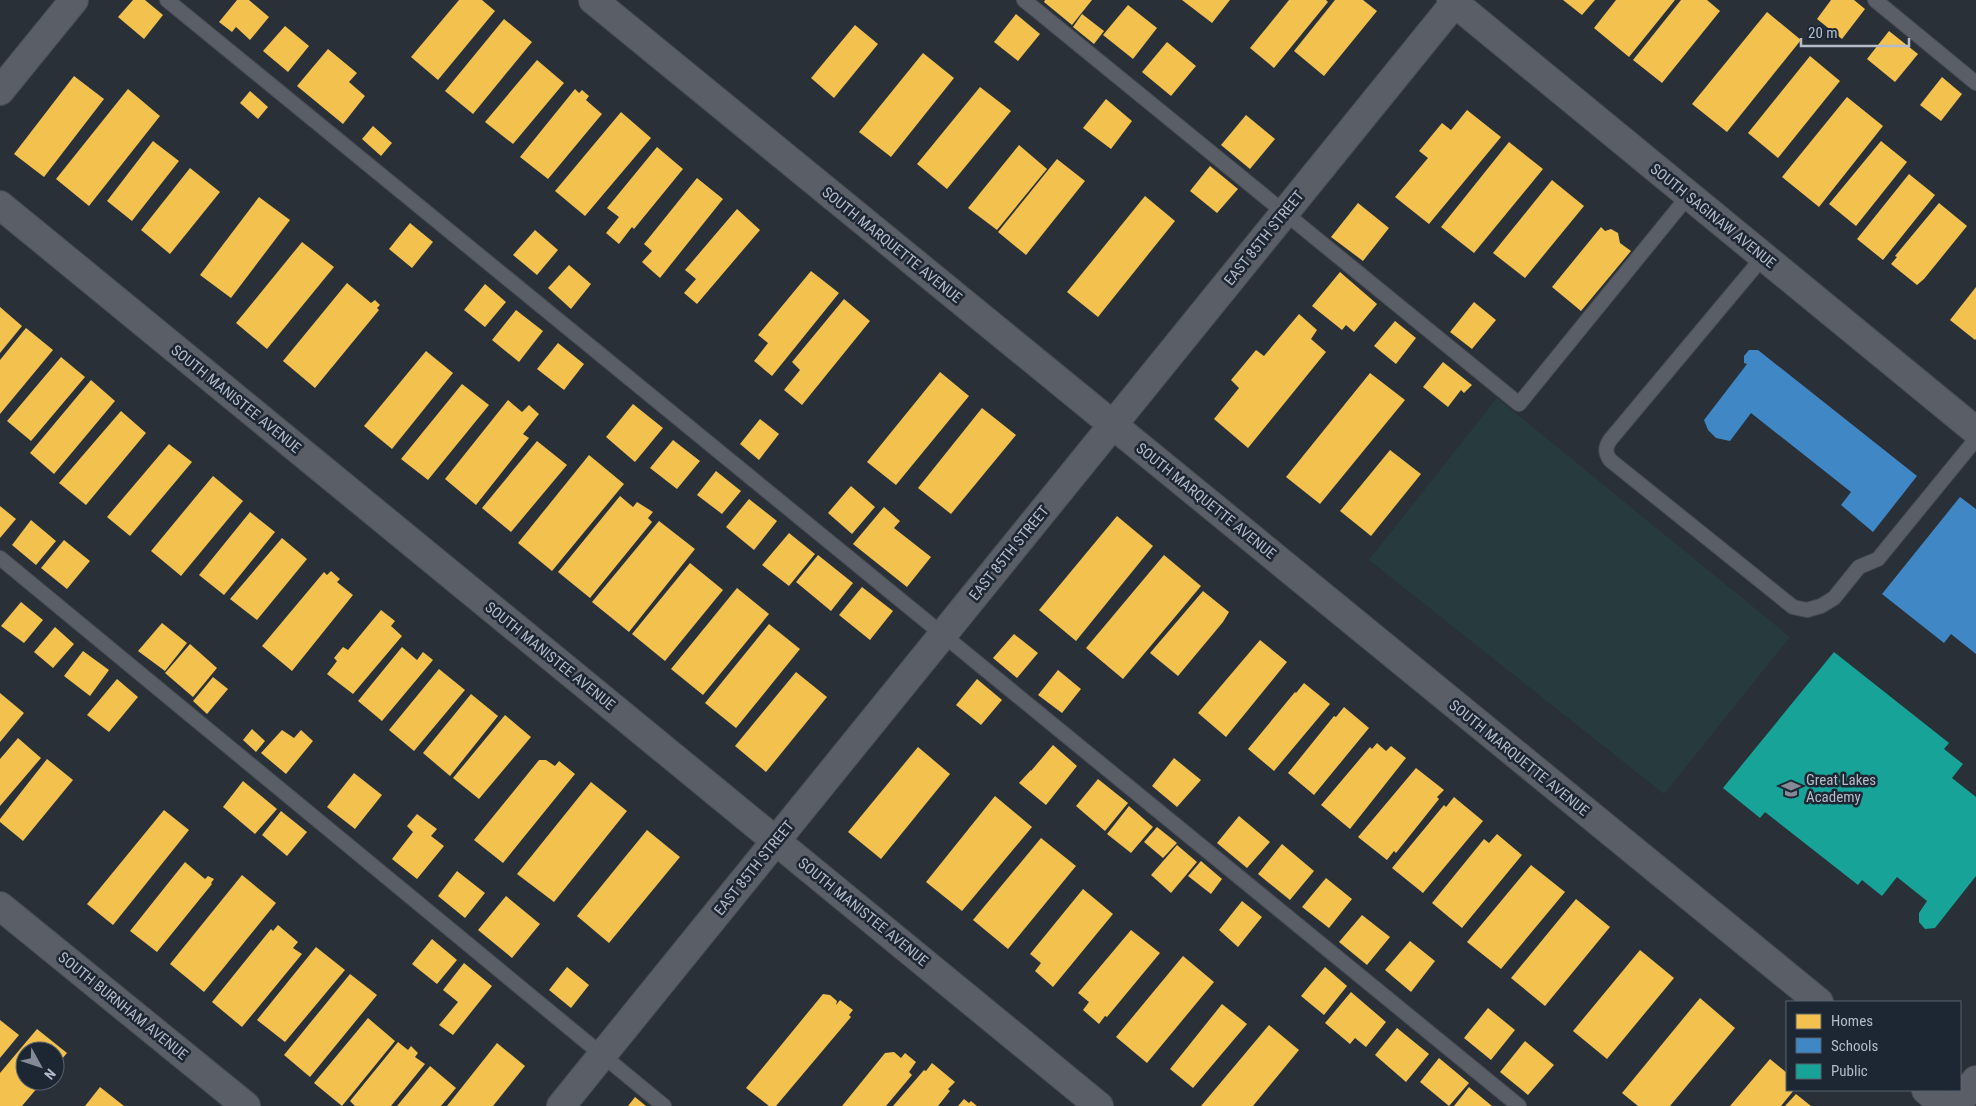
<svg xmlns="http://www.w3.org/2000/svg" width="1976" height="1106" viewBox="0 0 1976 1106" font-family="'Roboto Condensed',sans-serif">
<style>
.green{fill:#273a3e}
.homes{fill:#f2c14e}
.schools{fill:#3f88c5}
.public{fill:#17a398}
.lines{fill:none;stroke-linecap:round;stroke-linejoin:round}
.service-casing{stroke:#484c53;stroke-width:16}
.minor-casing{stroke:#484c53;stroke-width:30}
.service{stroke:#5a5e66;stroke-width:14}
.minor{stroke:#5a5e66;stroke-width:28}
.labels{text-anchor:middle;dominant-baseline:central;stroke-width:5;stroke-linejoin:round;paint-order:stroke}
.street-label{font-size:15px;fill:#b4bcc9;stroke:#1d2633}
.poi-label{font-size:15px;fill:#b4bcc9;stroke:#1d2633;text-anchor:start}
</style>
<rect width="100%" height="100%" fill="#2a3038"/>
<path class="green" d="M1497,398L1790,637L1664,794L1369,560Z"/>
<g class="homes">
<path d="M133,0H145L163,15L144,39L118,17Z"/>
<path d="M237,0H249L269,17L250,40L236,27L232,32L219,22Z"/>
<path d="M459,0H482L495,11L438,80L411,57Z"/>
<path d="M1045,0H1092L1072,25L1044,2Z"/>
<path d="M1182,0H1230L1212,23Z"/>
<path d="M1289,0H1326L1328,2L1274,68L1250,48Z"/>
<path d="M1335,0H1363L1377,11L1324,76L1294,51Z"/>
<path d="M1563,0H1595L1582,15Z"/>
<path d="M1616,0H1675L1629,57L1594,28Z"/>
<path d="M1681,0H1707L1720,11L1662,83L1633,60Z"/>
<path d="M1831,0H1854L1865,9L1842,39L1817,19Z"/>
<path d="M1128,5L1157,28L1133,59L1103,35Z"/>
<path d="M1767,12L1801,40L1727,132L1692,104Z"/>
<path d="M1016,14L1040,34L1018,61L994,42Z"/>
<path d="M1082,14L1104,31L1094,44L1073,27Z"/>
<path d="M504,19L532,42L473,114L445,91Z"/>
<path d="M855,25L878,44L834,98L811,78Z"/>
<path d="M285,26L309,46L288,72L263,51Z"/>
<path d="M1889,31L1918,54L1895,82L1867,59Z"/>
<path d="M1167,42L1196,66L1171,96L1142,72Z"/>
<path d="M328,49L357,73L349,82L365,96L343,124L297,86Z"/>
<path d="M923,53L954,78L891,157L859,132Z"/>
<path d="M1810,56L1840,81L1778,158L1748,133Z"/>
<path d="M537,60L564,83L513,144L485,122Z"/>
<path d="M74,76L104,99L44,177L14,154Z"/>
<path d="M1942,77L1962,94L1941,121L1920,105Z"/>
<path d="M980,87L1011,111L947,189L917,164Z"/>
<path d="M128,89L160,116L89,206L56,179Z"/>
<path d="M575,89L579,93L582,90L589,96L586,100L602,114L548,179L520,157Z"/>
<path d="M250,91L268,107L258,119L240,103Z"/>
<path d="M1847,97L1883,126L1819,207L1782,177Z"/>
<path d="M1106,99L1132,121L1111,149L1083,128Z"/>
<path d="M1467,110L1501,137L1429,224L1395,197L1428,158L1419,151L1442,123L1451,130Z"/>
<path d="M621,112L651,138L585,216L555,191Z"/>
<path d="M1246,115L1275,139L1250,169L1221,145Z"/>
<path d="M373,126L392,143L381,156L362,139Z"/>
<path d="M153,141L179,161L132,221L107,201Z"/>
<path d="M1881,141L1907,162L1856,226L1829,204Z"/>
<path d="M1509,142L1543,169L1474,253L1441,227Z"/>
<path d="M1019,145L1047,169L997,230L968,208Z"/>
<path d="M657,147L683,169L634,229L632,227L619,244L606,233L619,217L607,208Z"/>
<path d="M1057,159L1085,181L1026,255L998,232Z"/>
<path d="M1210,166L1238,189L1217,213L1190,191Z"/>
<path d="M190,168L220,192L170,254L141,230Z"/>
<path d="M1909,174L1935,195L1883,260L1857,239Z"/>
<path d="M697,178L723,199L660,278L642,262L652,251L644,244Z"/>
<path d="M1552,180L1584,206L1525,278L1493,253Z"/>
<path d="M1145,196L1175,221L1098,317L1067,292Z"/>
<path d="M259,197L290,220L231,298L200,275Z"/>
<path d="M1358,203L1389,228L1363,261L1331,237Z"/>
<path d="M1939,203L1967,226L1924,279L1917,285L1891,264L1897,257L1895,256Z"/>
<path d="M737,209L760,230L697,304L684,293L696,279L685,270Z"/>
<path d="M410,223L433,242L412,268L389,249Z"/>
<path d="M1601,227L1605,231L1611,229L1618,233L1620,243L1631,251L1581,311L1552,287Z"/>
<path d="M535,230L558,250L537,275L513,255Z"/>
<path d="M302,242L334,267L267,349L236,323Z"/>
<path d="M569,265L591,284L571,309L548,288Z"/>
<path d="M811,271L839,293L772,376L754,361L768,343L758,335Z"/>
<path d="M1340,272L1377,304L1354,332L1346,325L1342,330L1312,306Z"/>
<path d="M347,283L371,303L375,300L380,305L377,308L379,310L315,388L283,361Z"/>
<path d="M485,284L506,302L485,327L464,310Z"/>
<path d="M1976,287V339L1975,340L1950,320Z"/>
<path d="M844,299L870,321L802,405L784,390L800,370L792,362Z"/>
<path d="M1474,302L1496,320L1472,349L1450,332Z"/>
<path d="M0,307L22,326L0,353Z"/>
<path d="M516,310L543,331L519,362L492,340Z"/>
<path d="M1299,314L1317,330L1311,339L1326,352L1248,448L1214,419L1239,388L1231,380L1256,350L1264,356Z"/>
<path d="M1395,321L1416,338L1396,364L1374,346Z"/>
<path d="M26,328L53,350L0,414V360Z"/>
<path d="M558,343L584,364L564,390L537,369Z"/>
<path d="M426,351L453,373L392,449L364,426Z"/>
<path d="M61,357L85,377L31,441L7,421Z"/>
<path d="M1443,362L1472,385L1464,393L1461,390L1448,407L1423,387Z"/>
<path d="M940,372L969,396L896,485L867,462Z"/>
<path d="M1370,373L1405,400L1320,504L1286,477Z"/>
<path d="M91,380L115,401L54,474L30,453Z"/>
<path d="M462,384L489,405L428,480L401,459Z"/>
<path d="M508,400L522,412L529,405L539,414L523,434L529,438L476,505L445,479Z"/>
<path d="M633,404L663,428L635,462L606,437Z"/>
<path d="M982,408L1016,435L951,514L918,488Z"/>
<path d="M121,411L146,433L86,505L59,483Z"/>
<path d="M760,419L779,434L759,460L740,444Z"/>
<path d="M673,440L700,461L677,489L650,468Z"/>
<path d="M537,441L567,465L511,532L482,508Z"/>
<path d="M169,444L192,462L130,536L107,517Z"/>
<path d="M1390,450L1421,474L1371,536L1340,511Z"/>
<path d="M589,455L624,484L552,571L518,543Z"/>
<path d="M716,471L741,491L722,514L697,495Z"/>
<path d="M213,476L243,501L181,576L151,551Z"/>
<path d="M851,486L875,507L852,534L828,513Z"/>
<path d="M620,496L633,507L637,502L653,512L648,518L652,522L590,598L558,572Z"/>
<path d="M749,499L777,521L754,550L726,527Z"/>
<path d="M0,506L16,519L0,538Z"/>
<path d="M884,507L900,521L894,528L931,557L907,587L853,544Z"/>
<path d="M250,512L275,532L224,595L199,575Z"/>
<path d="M1117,516L1153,546L1076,641L1039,610Z"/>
<path d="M31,520L56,541L36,565L12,545Z"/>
<path d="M659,521L695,549L629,632L592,602Z"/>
<path d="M789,533L815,554L789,586L762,565Z"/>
<path d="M282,538L307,559L257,620L230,599Z"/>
<path d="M64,540L90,561L67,589L41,568Z"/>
<path d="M818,555L853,583L831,611L796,582Z"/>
<path d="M1164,555L1201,586L1123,679L1086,648Z"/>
<path d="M690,563L723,590L665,661L632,634Z"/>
<path d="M331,571L340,579L337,582L353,595L292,671L262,646L324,572L327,575Z"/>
<path d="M862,587L893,611L870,640L839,615Z"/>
<path d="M737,588L769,614L703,695L671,669Z"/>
<path d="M1203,591L1229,612L1223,622L1178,676L1150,653Z"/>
<path d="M21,602L43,620L24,643L1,626Z"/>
<path d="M381,610L395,621L391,626L402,636L353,694L327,674L337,661L334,658L343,647L348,650Z"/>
<path d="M162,623L187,643L165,671L138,651Z"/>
<path d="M769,624L800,649L736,728L705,703Z"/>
<path d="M55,627L74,644L53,668L34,652Z"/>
<path d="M1014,634L1038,653L1017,678L993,658Z"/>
<path d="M1260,640L1287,662L1226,737L1198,713Z"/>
<path d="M190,644L217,668L193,697L165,673Z"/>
<path d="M402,647L417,660L423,652L433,660L382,721L358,701Z"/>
<path d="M83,651L109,670L90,696L64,676Z"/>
<path d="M439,669L465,690L414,751L389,730Z"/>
<path d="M1058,670L1081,689L1062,713L1038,695Z"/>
<path d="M796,672L827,697L766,772L735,746Z"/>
<path d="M213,677L228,689L207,714L193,701Z"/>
<path d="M117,679L138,697L109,732L87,715Z"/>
<path d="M977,679L1002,700L981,725L956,705Z"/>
<path d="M1304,683L1330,704L1274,771L1248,749L1295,692L1296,693Z"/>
<path d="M0,693L24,713L0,742Z"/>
<path d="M471,694L498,716L450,776L423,753Z"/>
<path d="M1344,707L1369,728L1314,795L1288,773L1334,716L1336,717Z"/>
<path d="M505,715L531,737L479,799L453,778Z"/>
<path d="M252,729L265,741L256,752L243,740Z"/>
<path d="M282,730L294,738L301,730L313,741L286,774L261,753Z"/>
<path d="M18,738L41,758L0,806V759Z"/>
<path d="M1377,743L1386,751L1391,746L1406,758L1350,829L1321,805L1370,747L1372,749Z"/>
<path d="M1053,745L1077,766L1046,805L1019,783L1031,770V771Z"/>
<path d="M918,747L950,774L881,859L848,832Z"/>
<path d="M1174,758L1201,780L1177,807L1152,786Z"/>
<path d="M47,759L73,780L23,841L0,822V819Z"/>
<path d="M539,760H546L555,766L559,761L575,774L503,863L474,840Z"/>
<path d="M1416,768L1444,790L1437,797L1439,799L1396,853L1394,851L1387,860L1358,837Z"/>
<path d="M354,773L382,795L355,829L327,807Z"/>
<path d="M1098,779L1128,803L1105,831L1076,806Z"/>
<path d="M243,781L277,809L255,834L223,807Z"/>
<path d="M591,782L627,811L554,902L517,874Z"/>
<path d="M995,796L1032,827L962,911L926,882Z"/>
<path d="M1454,797L1483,821L1423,893L1392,868L1444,805L1446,807Z"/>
<path d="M1129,806L1153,827L1131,853L1107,834Z"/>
<path d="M164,810L189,830L113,925L87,904Z"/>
<path d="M281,811L307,832L287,856L262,835Z"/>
<path d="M417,814L437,829L431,836L444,846L417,879L392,859L413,832L407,826Z"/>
<path d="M1239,816L1270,842L1247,868L1217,843Z"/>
<path d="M1157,827L1177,843L1163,858L1144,842Z"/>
<path d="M647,830L680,857L609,943L577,916Z"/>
<path d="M1497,834L1522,855L1462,928L1432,903L1484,839L1489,843Z"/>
<path d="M1041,838L1076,866L1008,949L973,920Z"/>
<path d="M1282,844L1314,871L1290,900L1258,874Z"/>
<path d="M1177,845L1197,862L1171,893L1151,875Z"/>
<path d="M1201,861L1222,879L1211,894L1188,876Z"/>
<path d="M185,862L205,879L208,876L214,879L211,883L212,884L157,952L130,931Z"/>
<path d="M1531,865L1565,892L1501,969L1467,942Z"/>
<path d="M457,871L485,893L465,918L438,896Z"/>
<path d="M242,875L276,903L204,992L170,964Z"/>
<path d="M1326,878L1352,899L1329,928L1302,907Z"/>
<path d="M1083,889L1113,914L1053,987L1035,971L1041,963L1030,954Z"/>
<path d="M506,896L540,924L512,958L478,930Z"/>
<path d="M1576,899L1610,927L1545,1006L1511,978Z"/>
<path d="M1242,901L1262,917L1238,947L1219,930Z"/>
<path d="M1362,915L1390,937L1367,965L1339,942Z"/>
<path d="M278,925L298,942L293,948L302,954L242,1027L212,1002L271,929L273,931Z"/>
<path d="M1131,930L1160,953L1107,1017L1105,1016L1099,1024L1083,1010L1089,1002L1078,993Z"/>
<path d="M432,939L457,960L437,984L412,964Z"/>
<path d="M1410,941L1435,961L1411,992L1385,970Z"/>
<path d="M316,947L345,970L285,1042L257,1020Z"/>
<path d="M1640,950L1674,978L1607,1059L1573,1031Z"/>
<path d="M1183,956L1214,982L1147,1063L1116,1037Z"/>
<path d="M464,963L492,986L453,1035L439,1025L458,1002L443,990Z"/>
<path d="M567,967L589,985L571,1008L549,990Z"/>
<path d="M1325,967L1347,986L1324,1015L1301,996Z"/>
<path d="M350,974L377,995L310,1077L284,1055Z"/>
<path d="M1351,992L1386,1022L1366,1047L1355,1038L1350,1044L1325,1023Z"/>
<path d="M823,994L830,995L837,1001L836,1005L840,1000L853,1010L849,1015L851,1017L776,1106H769L746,1088Z"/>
<path d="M1700,998L1735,1028L1670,1106H1638L1622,1093Z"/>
<path d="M1222,1004L1247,1024L1193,1088L1170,1069Z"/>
<path d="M1488,1008L1515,1030L1491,1060L1464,1038Z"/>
<path d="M368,1018L395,1041L342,1106L314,1083Z"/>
<path d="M0,1020L19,1035L0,1058Z"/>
<path d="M1269,1025L1299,1050L1253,1106H1201Z"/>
<path d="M1397,1028L1429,1054L1406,1082L1375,1055Z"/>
<path d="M37,1029L67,1053L55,1067V1051H25V1081H43L22,1106H0V1073Z"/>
<path d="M1525,1041L1554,1065L1528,1095L1500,1072Z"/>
<path d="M398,1042L408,1050L411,1046L418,1053L415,1057L425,1064L391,1106H355L350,1101Z"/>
<path d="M497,1043L525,1066L493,1106H447Z"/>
<path d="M894,1052L901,1058L905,1053L916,1062L909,1072L912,1075L886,1106H842L885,1053Z"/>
<path d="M1439,1058L1469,1083L1449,1106L1420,1082Z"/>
<path d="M1770,1059L1787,1073V1090H1794L1781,1106H1730Z"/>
<path d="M932,1063L955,1082L948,1089L950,1091L938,1106H893L924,1070L926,1071Z"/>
<path d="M430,1066L456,1088L441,1106H397Z"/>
<path d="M100,1087L124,1106H85Z"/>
<path d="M1469,1087L1492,1106H1454Z"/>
<path d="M1796,1094L1811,1106H1785Z"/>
<path d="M635,1097L646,1106H628Z"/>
<path d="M964,1099L969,1103L971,1101L977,1106H958Z"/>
</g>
<g class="schools">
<path d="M1749,350H1758L1917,476L1873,532L1841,505L1851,492L1751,413L1730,441L1716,438L1708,430L1704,420L1747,364L1744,363V356Z"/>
<path d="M1960,497L1976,509V654L1951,634L1944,643L1882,594Z"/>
</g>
<path class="public" d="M1834,652L1949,743L1944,749L1963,764L1952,778L1976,797V876L1935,928L1925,929L1919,922V913L1927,901L1897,877L1882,896L1862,880L1858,885L1765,812L1760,818L1723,788Z"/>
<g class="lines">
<g class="service-casing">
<g id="service">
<path d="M167,0L1519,1106"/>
<path d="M1024,0L1519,404L1689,195"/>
<path d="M1875,0L1976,83"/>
<path d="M1763,257L1610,440C1605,448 1605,452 1610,460L1793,607L1807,610L1821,606L1834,598L1859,567L1878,559L1976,439"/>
<path d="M0,558L664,1106"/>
</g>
</g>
<g class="minor-casing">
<g id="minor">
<path d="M593,0L1819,1002"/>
<path d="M1451,0L1976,431"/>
<path d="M0,91L74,0"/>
<path d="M0,205L1099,1106"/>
<path d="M0,906L246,1106"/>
<path d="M1926,1090L1945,1106"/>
<path d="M561,1106L1457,0"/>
<path d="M1956,1106L1976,1080"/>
</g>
</g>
<use href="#service" class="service"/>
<use href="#minor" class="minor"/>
</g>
<defs>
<g id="school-bare" transform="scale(1.5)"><path d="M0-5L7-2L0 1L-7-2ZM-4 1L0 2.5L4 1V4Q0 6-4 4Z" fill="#848b96" stroke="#1d2633" stroke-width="2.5" paint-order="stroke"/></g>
</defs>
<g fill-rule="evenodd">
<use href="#school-bare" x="1791" y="789"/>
</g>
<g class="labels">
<g class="street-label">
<text transform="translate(1713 216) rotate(39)">SOUTH SAGINAW AVENUE</text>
<text transform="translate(1264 238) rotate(-51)">EAST 85TH STREET</text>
<text transform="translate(892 245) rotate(39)">SOUTH MARQUETTE AVENUE</text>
<text transform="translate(236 399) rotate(39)">SOUTH MANISTEE AVENUE</text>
<text transform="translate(1206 501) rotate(39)">SOUTH MARQUETTE AVENUE</text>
<text transform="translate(1009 553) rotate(-51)">EAST 85TH STREET</text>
<text transform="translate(550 656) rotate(39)">SOUTH MANISTEE AVENUE</text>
<text transform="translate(1519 758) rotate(39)">SOUTH MARQUETTE AVENUE</text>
<text transform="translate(754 868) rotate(-51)">EAST 85TH STREET</text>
<text transform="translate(863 912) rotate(39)">SOUTH MANISTEE AVENUE</text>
<text transform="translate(123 1006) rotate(39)">SOUTH BURNHAM AVENUE</text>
</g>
<g class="poi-label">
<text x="1806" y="780">Great Lakes<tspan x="1806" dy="17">Academy</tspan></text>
</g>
</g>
<rect x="1786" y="1001" width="175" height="90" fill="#1d2633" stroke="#59626f"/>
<rect x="1796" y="1014" width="25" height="15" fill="#f2c14e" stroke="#59626f"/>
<text x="1831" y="1026" font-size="15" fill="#b4bcc9">Homes</text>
<rect x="1796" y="1038" width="25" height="15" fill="#3f88c5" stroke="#59626f"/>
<text x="1831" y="1051" font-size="15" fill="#b4bcc9">Schools</text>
<rect x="1796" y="1064" width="25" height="15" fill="#17a398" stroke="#59626f"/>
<text x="1831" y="1076" font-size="15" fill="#b4bcc9">Public</text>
<g transform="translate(40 1066) rotate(130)"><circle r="24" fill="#1d2633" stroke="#59626f"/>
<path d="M0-4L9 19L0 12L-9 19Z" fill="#848b96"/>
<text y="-8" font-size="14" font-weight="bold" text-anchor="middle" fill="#b4bcc9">N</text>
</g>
<path d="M1801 38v8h108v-8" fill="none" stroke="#b4bcc9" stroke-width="2.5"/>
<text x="1808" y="38" font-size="15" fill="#b4bcc9" stroke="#1d2633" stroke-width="4" paint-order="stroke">20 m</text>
</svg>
